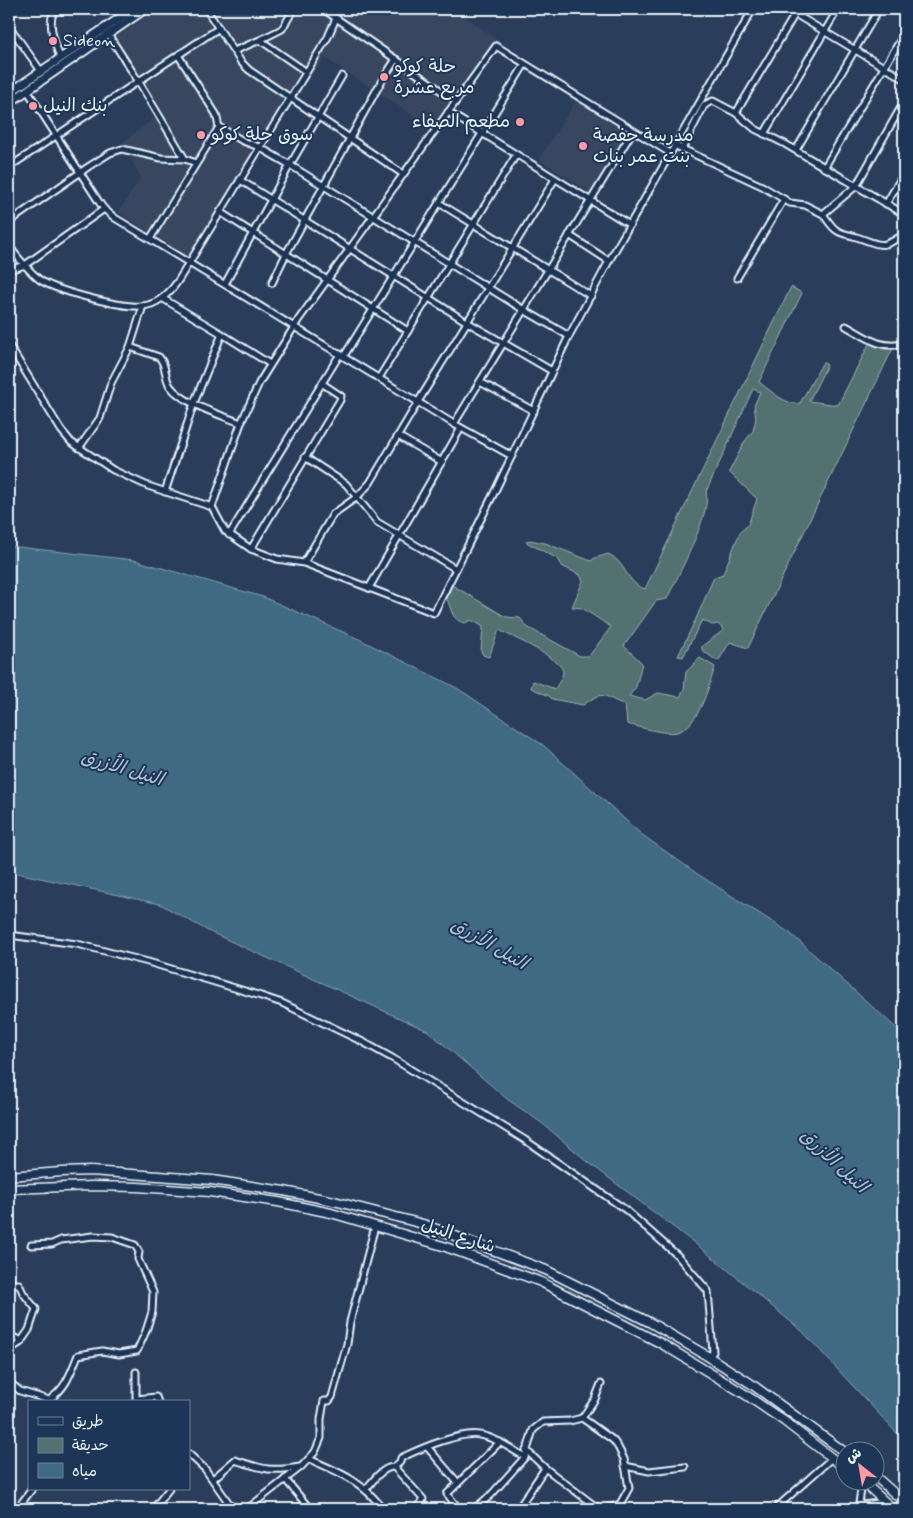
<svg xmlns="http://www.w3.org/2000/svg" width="913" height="1518" viewBox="0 0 913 1518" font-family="Mynerve,'Playpen Sans Arabic',sans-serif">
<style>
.built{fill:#39475e}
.green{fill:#537170;stroke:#9eb1b4}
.water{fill:#3f6b84;stroke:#83a1b2}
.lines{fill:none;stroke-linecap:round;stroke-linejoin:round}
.stream{stroke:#83a1b2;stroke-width:2}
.minor-casing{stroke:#e8f1f8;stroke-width:9}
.secondary-casing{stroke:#e8f1f8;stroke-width:11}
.primary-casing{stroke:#e8f1f8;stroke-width:11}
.minor{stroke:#1d3557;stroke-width:5}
.secondary{stroke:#1d3557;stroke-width:7}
.primary{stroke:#1d3557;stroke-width:8}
.poi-dot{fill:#ff9aa2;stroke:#1d3557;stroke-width:2}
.labels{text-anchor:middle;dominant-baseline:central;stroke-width:4;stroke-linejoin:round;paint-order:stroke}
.poi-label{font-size:18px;fill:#e8f1f8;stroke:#1d3557;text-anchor:start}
.street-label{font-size:18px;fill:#e8f1f8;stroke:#1d3557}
.water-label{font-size:19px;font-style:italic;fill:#adc2cf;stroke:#1d3557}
</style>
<rect width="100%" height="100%" fill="#2a3d5a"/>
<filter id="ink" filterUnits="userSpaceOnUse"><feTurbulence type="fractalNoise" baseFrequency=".02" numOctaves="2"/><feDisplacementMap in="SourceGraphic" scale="10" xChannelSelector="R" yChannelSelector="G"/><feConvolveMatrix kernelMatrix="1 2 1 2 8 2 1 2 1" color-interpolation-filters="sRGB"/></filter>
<g filter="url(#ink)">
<g class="built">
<path d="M154,9H455L503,44L430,126L325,58L296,96L187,258L118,212L141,178L122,143L162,112L115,35Z"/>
<path d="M576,101L627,133L591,193L539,159Z"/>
</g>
<path class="green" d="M791,287L802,293L759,382C770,390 786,406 800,403L823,362L827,365L809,401L838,405L872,338L894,346L748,648L730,642L719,660L717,661L702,650V646L724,630L718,624L712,625L702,620L683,657L678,656L696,619L714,577L723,574L740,532L748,525L757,499L729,472L745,441L753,431L756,418L754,406L760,392L753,389L706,492C712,513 677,577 667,599L656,601L624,646L642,663L636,687L629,696L645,700L658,693L680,697L684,689L686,672L700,658L715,667C709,685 699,727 677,732C665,735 640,727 627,724L625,705C601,696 606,689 583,705L552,699L549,696L531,688L533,681L555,689C557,685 563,677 563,672C563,659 510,636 499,630L489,657L483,655L481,651L483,628L482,626L471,620L465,623C450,620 452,607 446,598L452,585L506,617L520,618L527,627L580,656H589L611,627L582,608L572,607L583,581L580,575L562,566L558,559L526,542L529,540L545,543L591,561L595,558L608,554C625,560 627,585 645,589Z"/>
<path class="water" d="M9,546L134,560L263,597L359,639L457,688L543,745L641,834L699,875L790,933L904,1035V1441L802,1331L706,1252L588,1162L543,1124L507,1099L428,1031L208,931L160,904L17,873L9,869Z"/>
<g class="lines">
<g class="stream">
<path d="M603,277L618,251"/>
<path d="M473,540L490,506"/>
</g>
<g class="minor-casing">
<g id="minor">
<path d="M56,9C45,21 56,45 60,58"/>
<path d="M206,9L241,62L249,70L403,174"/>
<path d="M323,9L456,101"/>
<path d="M779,9L795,14L904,79"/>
<path d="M9,26L41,71"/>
<path d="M108,34L139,82L185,159L196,163"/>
<path d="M260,40L282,29L294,9"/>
<path d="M234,51L260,40L305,71"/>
<path d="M178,55L216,114L219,127L243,141L259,147L290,165L524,310L569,336"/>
<path d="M27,90L99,202L104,209L115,218L454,424L512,456"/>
<path d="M448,112L630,225"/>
<path d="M736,113L798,9"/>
<path d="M764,134L838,9"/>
<path d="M674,145L762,186L790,203L805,205L823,214L856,186L904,102"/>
<path d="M682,149L704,106L708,103L713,101L736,113L755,129L785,144L904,214"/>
<path d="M796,150L879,9"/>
<path d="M9,167L219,28"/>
<path d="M824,168L904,34"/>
<path d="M240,180L467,322L552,371"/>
<path d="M439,203L591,296"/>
<path d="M886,204L904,173"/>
<path d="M220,212L408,331"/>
<path d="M823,214C827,219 830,225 835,229C840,234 847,234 853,236C879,243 879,252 904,234"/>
<path d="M9,222L88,167L110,153L122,149L161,158L185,159"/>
<path d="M569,235L609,261"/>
<path d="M150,239L219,127"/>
<path d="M9,246C18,258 28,270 40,280C57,291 129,311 148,305C160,302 171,291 178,281L328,37L336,18"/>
<path d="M9,270L25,265L104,209"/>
<path d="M737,278L784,199"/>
<path d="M272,283L286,254L381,82L396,59"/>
<path d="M225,284L290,165L342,76"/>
<path d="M162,298L222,334"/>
<path d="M846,326C868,338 879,349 904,344"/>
<path d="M9,345L61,430L71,442L113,470L148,486L212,507L225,531L251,549L277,559L304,563L434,613L496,489L569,336L609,261L753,9"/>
<path d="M130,347L159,357C167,365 164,377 170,386C183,404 221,415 241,423"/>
<path d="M344,356L525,64"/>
<path d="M379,378L516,155"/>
<path d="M480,382L534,411"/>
<path d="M454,424L633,131"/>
<path d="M398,436L442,462"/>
<path d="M79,448L100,418L111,383L130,347L143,306"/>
<path d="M305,457L346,484L377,522L456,569"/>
<path d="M165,492L194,403L222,334L270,364"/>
<path d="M212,507L241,423L259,383L299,319L496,46L670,153"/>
<path d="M229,535L340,354"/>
<path d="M251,549L340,400L341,396L323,384"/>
<path d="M304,563L333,514L357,497L370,483L418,402L555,179"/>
<path d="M369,588L461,428"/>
<path d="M9,935L77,944L148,962L261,996L282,1003L363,1042L392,1058L525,1140L626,1210L677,1255L708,1291L713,1352L709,1357"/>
<path d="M31,1245L52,1244L61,1240L93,1236L112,1237L135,1245L139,1252L138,1259L153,1292L152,1312L146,1331L137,1351L119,1354L102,1351L78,1355C70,1375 66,1388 49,1400"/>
<path d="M9,1280L14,1284H19L23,1293L36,1309L29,1330L20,1343L9,1350"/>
<path d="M9,1336L21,1340V1342"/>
<path d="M136,1372V1399L156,1397L158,1402"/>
<path d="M9,1382L20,1391L49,1400V1401"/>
<path d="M582,1418L613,1440L618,1447L624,1459L629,1488L620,1504L606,1509"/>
<path d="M428,1448L458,1483"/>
<path d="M526,1450L545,1468L595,1506L602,1509"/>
<path d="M189,1454L205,1469L233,1509"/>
<path d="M309,1459C341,1473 361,1480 383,1509"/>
<path d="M625,1466L649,1471L685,1467"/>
<path d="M394,1467L423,1499L422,1502L415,1509"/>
<path d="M213,1479L235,1460C263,1469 270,1472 300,1467"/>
<path d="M285,1479L310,1509"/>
<path d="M366,1489C373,1481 382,1467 394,1467L400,1462L401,1458L405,1456C422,1448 462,1431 480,1435C496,1438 511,1449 525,1457"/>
<path d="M157,1505L164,1509"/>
<path d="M858,1507C861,1498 859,1490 864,1483"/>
<path d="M17,1509L32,1489"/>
<path d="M153,1509L169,1489"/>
<path d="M247,1509L301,1467L315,1452L321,1438V1419L324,1401H329L332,1397L347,1344L350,1322L375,1226"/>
<path d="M372,1509L379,1504"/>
<path d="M459,1509L447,1494L500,1442"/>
<path d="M474,1509L491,1495L525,1457L533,1430L543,1422L570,1421L582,1418L595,1399L601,1384"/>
<path d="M518,1509L545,1468"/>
<path d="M775,1509L832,1458"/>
<path d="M855,1509L863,1505L885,1502"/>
</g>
</g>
<g class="secondary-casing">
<g id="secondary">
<path d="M9,93L133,9"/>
<path d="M9,103L145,9"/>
</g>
</g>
<g class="primary-casing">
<g id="primary">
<path d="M9,1176L62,1172L91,1171L212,1180L284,1191L334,1201L423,1224L546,1270L651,1323L709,1357L750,1383L846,1453"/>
<path d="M9,1189L92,1186L137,1187L210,1192L278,1202L331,1213L443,1246L541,1282L662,1344L743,1393L784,1421L846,1469"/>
<path d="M876,1477L904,1502"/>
<path d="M861,1480L893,1509"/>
</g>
</g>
<use href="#minor" class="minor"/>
<use href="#secondary" class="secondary"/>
<use href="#primary" class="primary"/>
</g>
</g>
<g class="poi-dot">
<circle cx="53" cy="41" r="5"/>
<circle cx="384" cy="77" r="5"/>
<circle cx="33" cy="106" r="5"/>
<circle cx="520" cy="122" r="5"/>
<circle cx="201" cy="135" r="5"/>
<circle cx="583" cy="146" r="5"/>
</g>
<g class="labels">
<g class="poi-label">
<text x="63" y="41">Sideon</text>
<text x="394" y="67">حلة كوكو<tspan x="394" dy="21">مربع عشرة</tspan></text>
<text x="43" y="106">بنك النيل</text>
<text x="510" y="122" text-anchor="end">مطعم الصفاء</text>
<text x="211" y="135">سوق حلة كوكو</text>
<text x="593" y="136">مدرسة حفصة<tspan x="593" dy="21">بنت عمر بنات</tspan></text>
</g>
<g class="street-label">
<text transform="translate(458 1236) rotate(18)">شارع النيل</text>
</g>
<g class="water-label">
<text transform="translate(122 768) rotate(17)">النيل الأزرق</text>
<text transform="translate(489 944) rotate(30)">النيل الأزرق</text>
<text transform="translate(834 1161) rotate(43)">النيل الأزرق</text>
</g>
</g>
<rect width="913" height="1518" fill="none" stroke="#1d3557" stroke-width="30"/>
<rect x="15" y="15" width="883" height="1488" fill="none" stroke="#e8f1f8" stroke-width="2" filter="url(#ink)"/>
<rect x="28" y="1400" width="162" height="90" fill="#1d3557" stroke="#6e8097"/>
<rect x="38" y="1417" width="25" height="8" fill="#1d3557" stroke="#6e8097"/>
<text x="72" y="1426" font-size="15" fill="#e8f1f8">طريق</text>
<rect x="38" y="1438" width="25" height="15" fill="#537170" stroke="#6e8097"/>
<text x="72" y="1450" font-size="15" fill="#e8f1f8">حديقة</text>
<rect x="38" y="1463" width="25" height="15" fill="#3f6b84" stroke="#6e8097"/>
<text x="72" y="1476" font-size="15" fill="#e8f1f8">مياه</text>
<g transform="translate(860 1466) rotate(329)"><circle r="24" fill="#1d3557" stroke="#6e8097"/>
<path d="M0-4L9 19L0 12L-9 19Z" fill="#ff9aa2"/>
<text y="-8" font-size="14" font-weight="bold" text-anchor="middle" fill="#e8f1f8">ش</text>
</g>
</svg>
